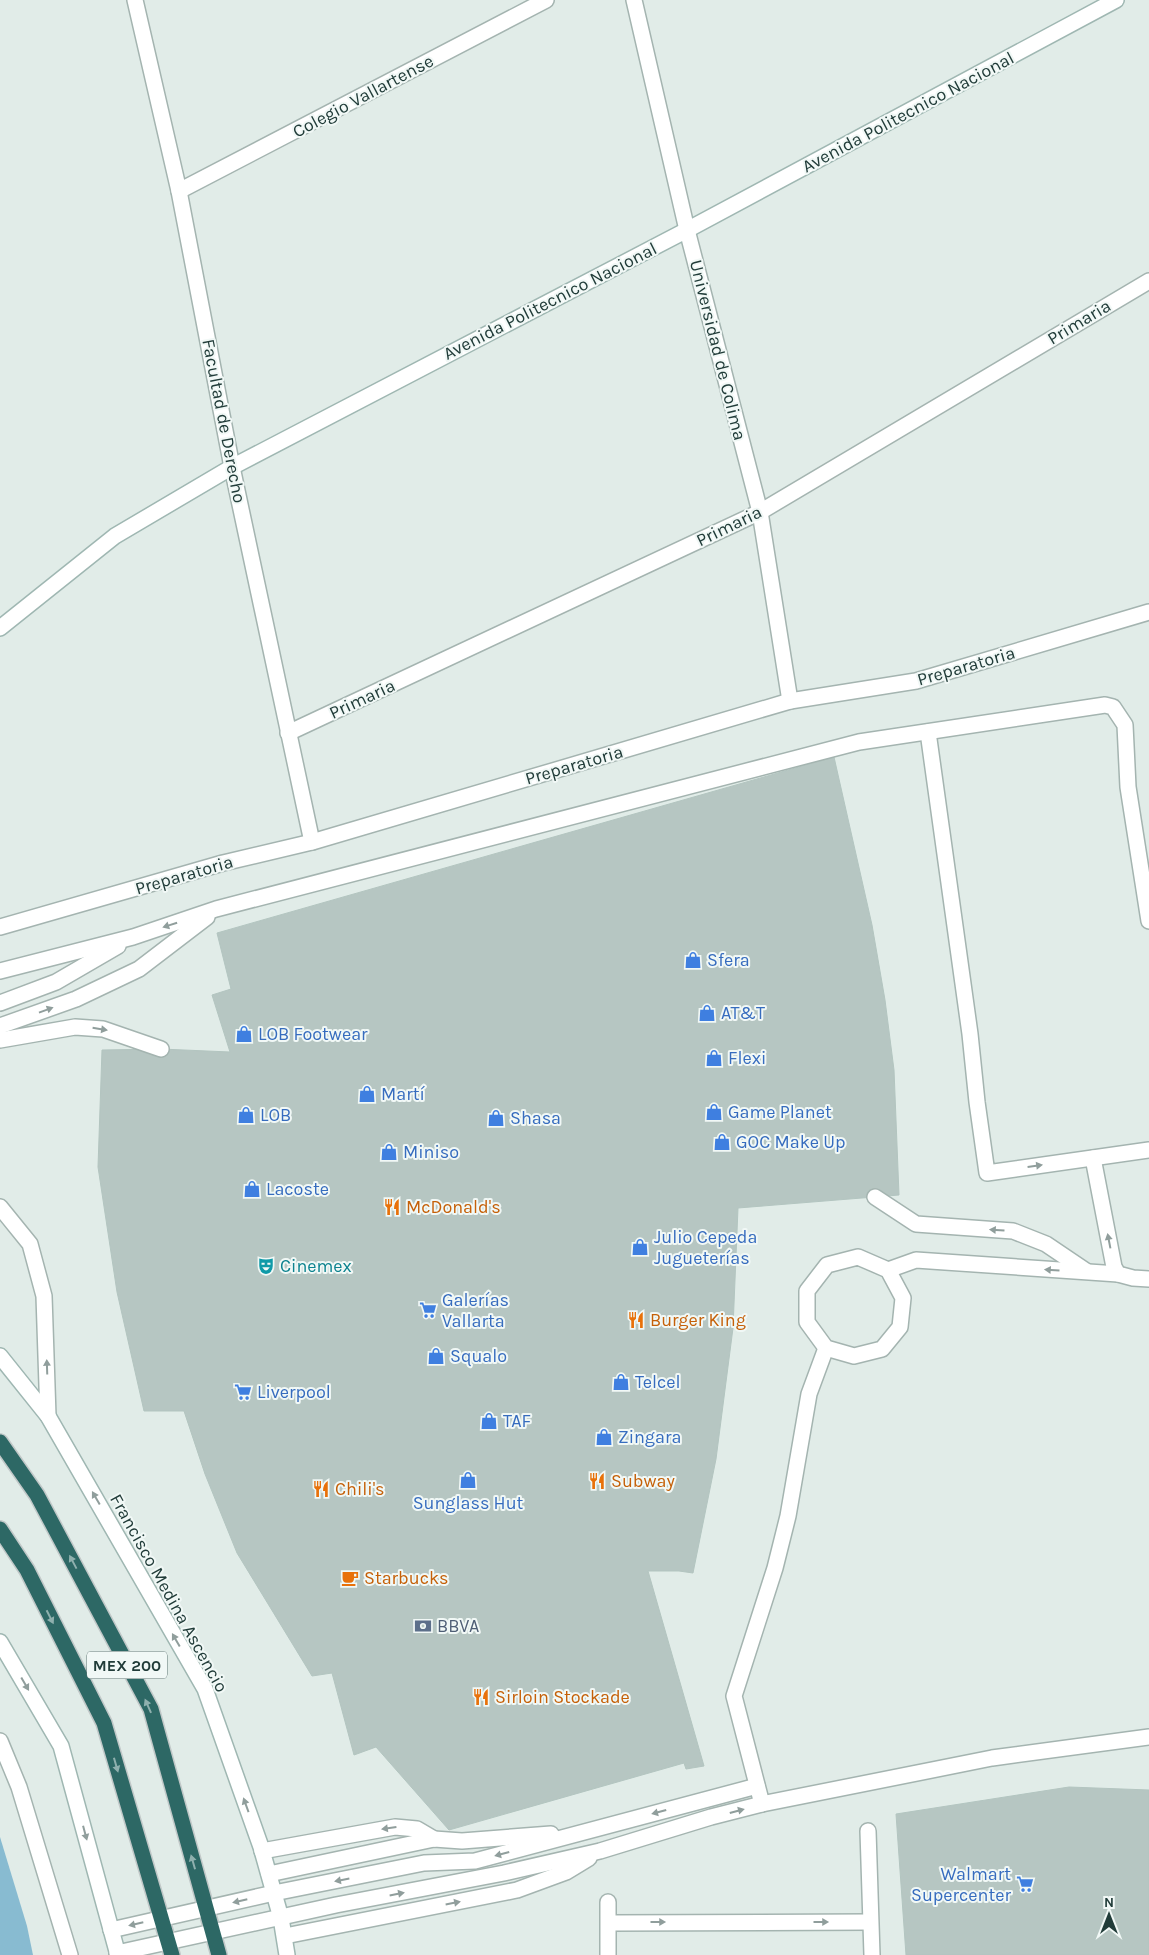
<svg xmlns="http://www.w3.org/2000/svg" width="1149" height="1955" viewBox="0 0 1149 1955" font-family="Karla,sans-serif">
<style>
.water{fill:#88bbd1}
.building{fill:#b6c6c2;stroke:#b3c5c0}
.lines{fill:none;stroke-linecap:round;stroke-linejoin:round}
.lane-casing{stroke:#a4b4b0;stroke-width:18}
.street-casing{stroke:#a4b4b0;stroke-width:18}
.secondary-casing{stroke:#9fb7b2;stroke-width:18}
.highway-casing{stroke:#c1c8c8;stroke-width:18}
.lane{stroke:#fff;stroke-width:15}
.street{stroke:#fff;stroke-width:15}
.secondary{stroke:#fff;stroke-width:15}
.highway{stroke:#2d6865;stroke-width:15}
.oneway{fill:#909e9c}
.oneway2{fill:#8fb0ae}
.labels{text-anchor:middle;dominant-baseline:central;stroke-width:4;stroke-linejoin:round;paint-order:stroke}
.shield{fill:#f1f8f6;stroke:#5f7472;stroke-width:1}
.shield-label{font-size:16px;font-weight:bold;fill:#213c39}
.street-label{font-size:18px;fill:#213c39;stroke:#f1f8f6}
.shop-label{font-size:18px;fill:#366cbe;stroke:#f1f8f6;text-anchor:start}
.food-label{font-size:18px;fill:#c56008;stroke:#f1f8f6;text-anchor:start}
.culture-label{font-size:18px;fill:#0d838f;stroke:#f1f8f6;text-anchor:start}
.service-label{font-size:18px;fill:#4e5e75;stroke:#f1f8f6;text-anchor:start}
</style>
<rect width="100%" height="100%" fill="#e1ece8"/>
<path class="water" d="M0,1837L27,1926L33,1955H0Z"/>
<g class="building">
<path d="M834,757L872,925L885,1000L894,1070L899,1195L738,1208L733,1328L716,1459L693,1573L679,1571H648L704,1766L686,1769L684,1763L449,1830L376,1747L354,1755L332,1673L312,1676L237,1553L205,1474L184,1411H144L117,1292L98,1167L102,1050L161,1049L230,1052L212,995L231,989L217,933Z"/>
<path d="M1069,1787L1149,1790V1955H906L896,1814Z"/>
</g>
<g class="lines">
<g class="lane-casing">
<g id="lane">
<path d="M928,732L970,1034L977,1102L987,1173L1149,1150"/>
<path d="M0,971L133,937L216,909L859,742L1105,705L1113,707L1125,725L1128,787L1149,921"/>
<path d="M0,1003L56,982L118,946"/>
<path d="M0,1026L76,999L139,969L207,917"/>
<path d="M0,1040L75,1027L103,1029L161,1049"/>
<path d="M1093,1158L1114,1267L1118,1274L1133,1278L1149,1279"/>
<path d="M875,1197L916,1224L1013,1231L1046,1244L1086,1271"/>
<path d="M0,1207L30,1244L44,1296L48,1416"/>
<path d="M858,1257L888,1270L903,1298L900,1327L882,1349L854,1356L826,1348L807,1322V1291L827,1265Z"/>
<path d="M888,1270L916,1260L1118,1274"/>
<path d="M826,1348L809,1394L788,1516L775,1568L734,1696L762,1804L992,1758L1149,1737"/>
<path d="M0,1741L19,1787L70,1955"/>
<path d="M868,1831L872,1955"/>
<path d="M262,1851L395,1827L417,1829L434,1839"/>
<path d="M269,1874L434,1839L462,1841L551,1834"/>
<path d="M608,1902V1955"/>
<path d="M610,1923L870,1922"/>
<path d="M111,1930L274,1893L424,1863L475,1861L757,1786"/>
<path d="M285,1936L517,1890L566,1872L589,1858"/>
<path d="M117,1953L336,1905L504,1873L600,1851L711,1817L762,1804"/>
</g>
</g>
<g class="street-casing">
<g id="street">
<path d="M135,0L179,191L232,467L312,842"/>
<path d="M634,0L687,230L760,512L790,701"/>
<path d="M179,191L546,0"/>
<path d="M288,733L760,512L1149,281"/>
<path d="M0,927L223,863L312,842L790,701L916,681L1149,612"/>
</g>
</g>
<g class="secondary-casing">
<g id="secondary">
<path d="M0,628L115,536L232,467L687,230L1116,0"/>
<path d="M0,1356L48,1416L205,1689L261,1847L281,1918L287,1955"/>
<path d="M0,1642L61,1746L118,1955"/>
</g>
</g>
<g class="highway-casing">
<g id="highway">
<path d="M0,1442L37,1495L151,1709L219,1955"/>
<path d="M0,1529L27,1570L104,1723L172,1955"/>
</g>
</g>
<use href="#lane" class="lane"/>
<use href="#street" class="street"/>
<use href="#secondary" class="secondary"/>
<use href="#highway" class="highway"/>
</g>
<defs><path id="oneway-solid" d="M-6-.8H1V-3.2L6.5 0L1 3.2V.8H-6Z" transform="scale(1.25)"/></defs>
<g class="oneway">
<use href="#oneway-solid" transform="translate(170 925) rotate(162)"/>
<use href="#oneway-solid" transform="translate(46 1010) rotate(-20)"/>
<use href="#oneway-solid" transform="translate(100 1029) rotate(9)"/>
<use href="#oneway-solid" transform="translate(1035 1166) rotate(-8)"/>
<use href="#oneway-solid" transform="translate(997 1230) rotate(-176)"/>
<use href="#oneway-solid" transform="translate(1109 1241) rotate(-101)"/>
<use href="#oneway-solid" transform="translate(1052 1270) rotate(-176)"/>
<use href="#oneway-solid" transform="translate(47 1367) rotate(-92)"/>
<use href="#oneway-solid" transform="translate(96 1498) rotate(-120)"/>
<use href="#oneway-solid" transform="translate(176 1640) rotate(-120)"/>
<use href="#oneway-solid" transform="translate(25 1684) rotate(60)"/>
<use href="#oneway-solid" transform="translate(246 1805) rotate(-110)"/>
<use href="#oneway-solid" transform="translate(737 1811) rotate(-15)"/>
<use href="#oneway-solid" transform="translate(659 1812) rotate(165)"/>
<use href="#oneway-solid" transform="translate(389 1828) rotate(172)"/>
<use href="#oneway-solid" transform="translate(85 1833) rotate(75)"/>
<use href="#oneway-solid" transform="translate(502 1854) rotate(165)"/>
<use href="#oneway-solid" transform="translate(342 1880) rotate(169)"/>
<use href="#oneway-solid" transform="translate(397 1894) rotate(-11)"/>
<use href="#oneway-solid" transform="translate(240 1901) rotate(167)"/>
<use href="#oneway-solid" transform="translate(453 1903) rotate(-11)"/>
<use href="#oneway-solid" transform="translate(658 1922)"/>
<use href="#oneway-solid" transform="translate(821 1922)"/>
<use href="#oneway-solid" transform="translate(136 1924) rotate(167)"/>
</g>
<g class="oneway2">
<use href="#oneway-solid" transform="translate(73 1562) rotate(-118)"/>
<use href="#oneway-solid" transform="translate(50 1617) rotate(63)"/>
<use href="#oneway-solid" transform="translate(148 1706) rotate(-114)"/>
<use href="#oneway-solid" transform="translate(116 1765) rotate(74)"/>
<use href="#oneway-solid" transform="translate(193 1862) rotate(-106)"/>
</g>
<defs>
<g id="shop-bare" transform="scale(1.35)"><path d="M-5-2.5h2.3a2.7 3.5 0 0 1 5.4 0H5L5.5 6h-11ZM-1.5-2.5h3a1.5 2.3 0 0 0-3 0Z" fill="#3f7fe0" stroke="#f1f8f6" stroke-width="2.5" paint-order="stroke"/></g>
<g id="restaurant-bare" transform="scale(1.35)"><path d="M-5-6h1v4h1v-4h1v4h1v-4h1v5L-1.5 .5V6h-2V.5L-5-1ZM5-6V6H3V1.5H1.5Q1.5-4 5-6Z" fill="#e8710a" stroke="#f1f8f6" stroke-width="2.5" paint-order="stroke"/></g>
<g id="theatre-bare" transform="scale(1.35)"><path d="M-5-5.5Q0-4 5-5.5V0Q5 5 0 6Q-5 5-5 0ZM-3.3-2.5H-1v1.5H-3.3ZM1-2.5H3.3v1.5H1ZM-2.8 1Q0 5.5 2.8 1Z" fill="#0f9aa8" stroke="#f1f8f6" stroke-width="2.5" paint-order="stroke"/></g>
<g id="supermarket-bare" transform="scale(1.35)"><path d="M-6-5.5h2.5l.6 2H6L4.5 2H-2.5L-4.4-4H-6ZM-1.5 3.2a1.3 1.3 0 1 0 .1 0ZM3 3.2a1.3 1.3 0 1 0 .1 0Z" fill="#3f7fe0" stroke="#f1f8f6" stroke-width="2.5" paint-order="stroke"/></g>
<g id="cafe-bare" transform="scale(1.35)"><path d="M-5.5-4.5H6V0H3Q3 3.5 0 3.5H-2.5Q-5.5 3.5-5.5 0ZM3-3.2v2h1.7v-2ZM-6 4.5H4V6H-6Z" fill="#e8710a" stroke="#f1f8f6" stroke-width="2.5" paint-order="stroke"/></g>
<g id="bank-bare" transform="scale(1.35)"><path d="M-6-4H6V4H-6ZM0-2.3a2.3 2.3 0 1 0 0 4.6a2.3 2.3 0 1 0 0-4.6Z" fill="#5c6f8a" stroke="#f1f8f6" stroke-width="2.5" paint-order="stroke"/></g>
</defs>
<g fill-rule="evenodd">
<use href="#shop-bare" x="693" y="960"/>
<use href="#shop-bare" x="707" y="1013"/>
<use href="#shop-bare" x="244" y="1034"/>
<use href="#shop-bare" x="714" y="1058"/>
<use href="#shop-bare" x="367" y="1094"/>
<use href="#shop-bare" x="714" y="1112"/>
<use href="#shop-bare" x="246" y="1115"/>
<use href="#shop-bare" x="496" y="1118"/>
<use href="#shop-bare" x="722" y="1142"/>
<use href="#shop-bare" x="389" y="1152"/>
<use href="#shop-bare" x="252" y="1189"/>
<use href="#restaurant-bare" x="392" y="1207"/>
<use href="#shop-bare" x="640" y="1247"/>
<use href="#theatre-bare" x="266" y="1266"/>
<use href="#supermarket-bare" x="428" y="1310"/>
<use href="#restaurant-bare" x="636" y="1320"/>
<use href="#shop-bare" x="436" y="1356"/>
<use href="#shop-bare" x="621" y="1382"/>
<use href="#supermarket-bare" x="243" y="1392"/>
<use href="#shop-bare" x="489" y="1421"/>
<use href="#shop-bare" x="604" y="1437"/>
<use href="#shop-bare" x="468" y="1480"/>
<use href="#restaurant-bare" x="597" y="1481"/>
<use href="#restaurant-bare" x="321" y="1489"/>
<use href="#cafe-bare" x="350" y="1578"/>
<use href="#bank-bare" x="423" y="1626"/>
<use href="#restaurant-bare" x="481" y="1697"/>
<use href="#supermarket-bare" x="1025" y="1884"/>
</g>
<g class="labels">
<rect class="shield" x="87" y="1651.5" width="80" height="27" rx="4"/>
<g class="shield-label">
<text x="127" y="1665">MEX 200</text>
</g>
<g class="street-label">
<text transform="translate(363 96) rotate(-28)">Colegio Vallartense</text>
<text transform="translate(908 112) rotate(-28)">Avenida Politecnico Nacional</text>
<text transform="translate(550 301) rotate(-27)">Avenida Politecnico Nacional</text>
<text transform="translate(1079 322) rotate(-31)">Primaria</text>
<text transform="translate(718 350) rotate(76)">Universidad de Colima</text>
<text transform="translate(224 421) rotate(79)">Facultad de Derecho</text>
<text transform="translate(729 526) rotate(-26)">Primaria</text>
<text transform="translate(966 666) rotate(-16)">Preparatoria</text>
<text transform="translate(362 699) rotate(-25)">Primaria</text>
<text transform="translate(574 765) rotate(-16)">Preparatoria</text>
<text transform="translate(184 875) rotate(-16)">Preparatoria</text>
<text transform="translate(169 1593) rotate(61)">Francisco Medina Ascencio</text>
</g>
<g class="shop-label">
<text x="707" y="960">Sfera</text>
<text x="721" y="1013">AT&amp;T</text>
<text x="258" y="1034">LOB Footwear</text>
<text x="728" y="1058">Flexi</text>
<text x="381" y="1094">Martí</text>
<text x="728" y="1112">Game Planet</text>
<text x="260" y="1115">LOB</text>
<text x="510" y="1118">Shasa</text>
<text x="736" y="1142">GOC Make Up</text>
<text x="403" y="1152">Miniso</text>
<text x="266" y="1189">Lacoste</text>
<text x="654" y="1237">Julio Cepeda<tspan x="654" dy="21">Jugueterías</tspan></text>
<text x="442" y="1300">Galerías<tspan x="442" dy="21">Vallarta</tspan></text>
<text x="450" y="1356">Squalo</text>
<text x="635" y="1382">Telcel</text>
<text x="257" y="1392">Liverpool</text>
<text x="503" y="1421">TAF</text>
<text x="618" y="1437">Zingara</text>
<text x="468" y="1503" text-anchor="middle">Sunglass Hut</text>
<text x="1011" y="1874" text-anchor="end">Walmart<tspan x="1011" dy="21">Supercenter</tspan></text>
</g>
<g class="food-label">
<text x="406" y="1207">McDonald's</text>
<text x="650" y="1320">Burger King</text>
<text x="611" y="1481">Subway</text>
<text x="335" y="1489">Chili's</text>
<text x="364" y="1578">Starbucks</text>
<text x="495" y="1697">Sirloin Stockade</text>
</g>
<g class="culture-label">
<text x="280" y="1266">Cinemex</text>
</g>
<g class="service-label">
<text x="437" y="1626">BBVA</text>
</g>
</g>
<g transform="translate(1109 1915)" stroke="#f1f8f6" stroke-width="4" paint-order="stroke">
<path d="M0-4L9 19L0 12L-9 19Z" fill="#213c39"/>
<text y="-8" font-size="14" font-weight="bold" text-anchor="middle" fill="#213c39">N</text>
</g>
</svg>
